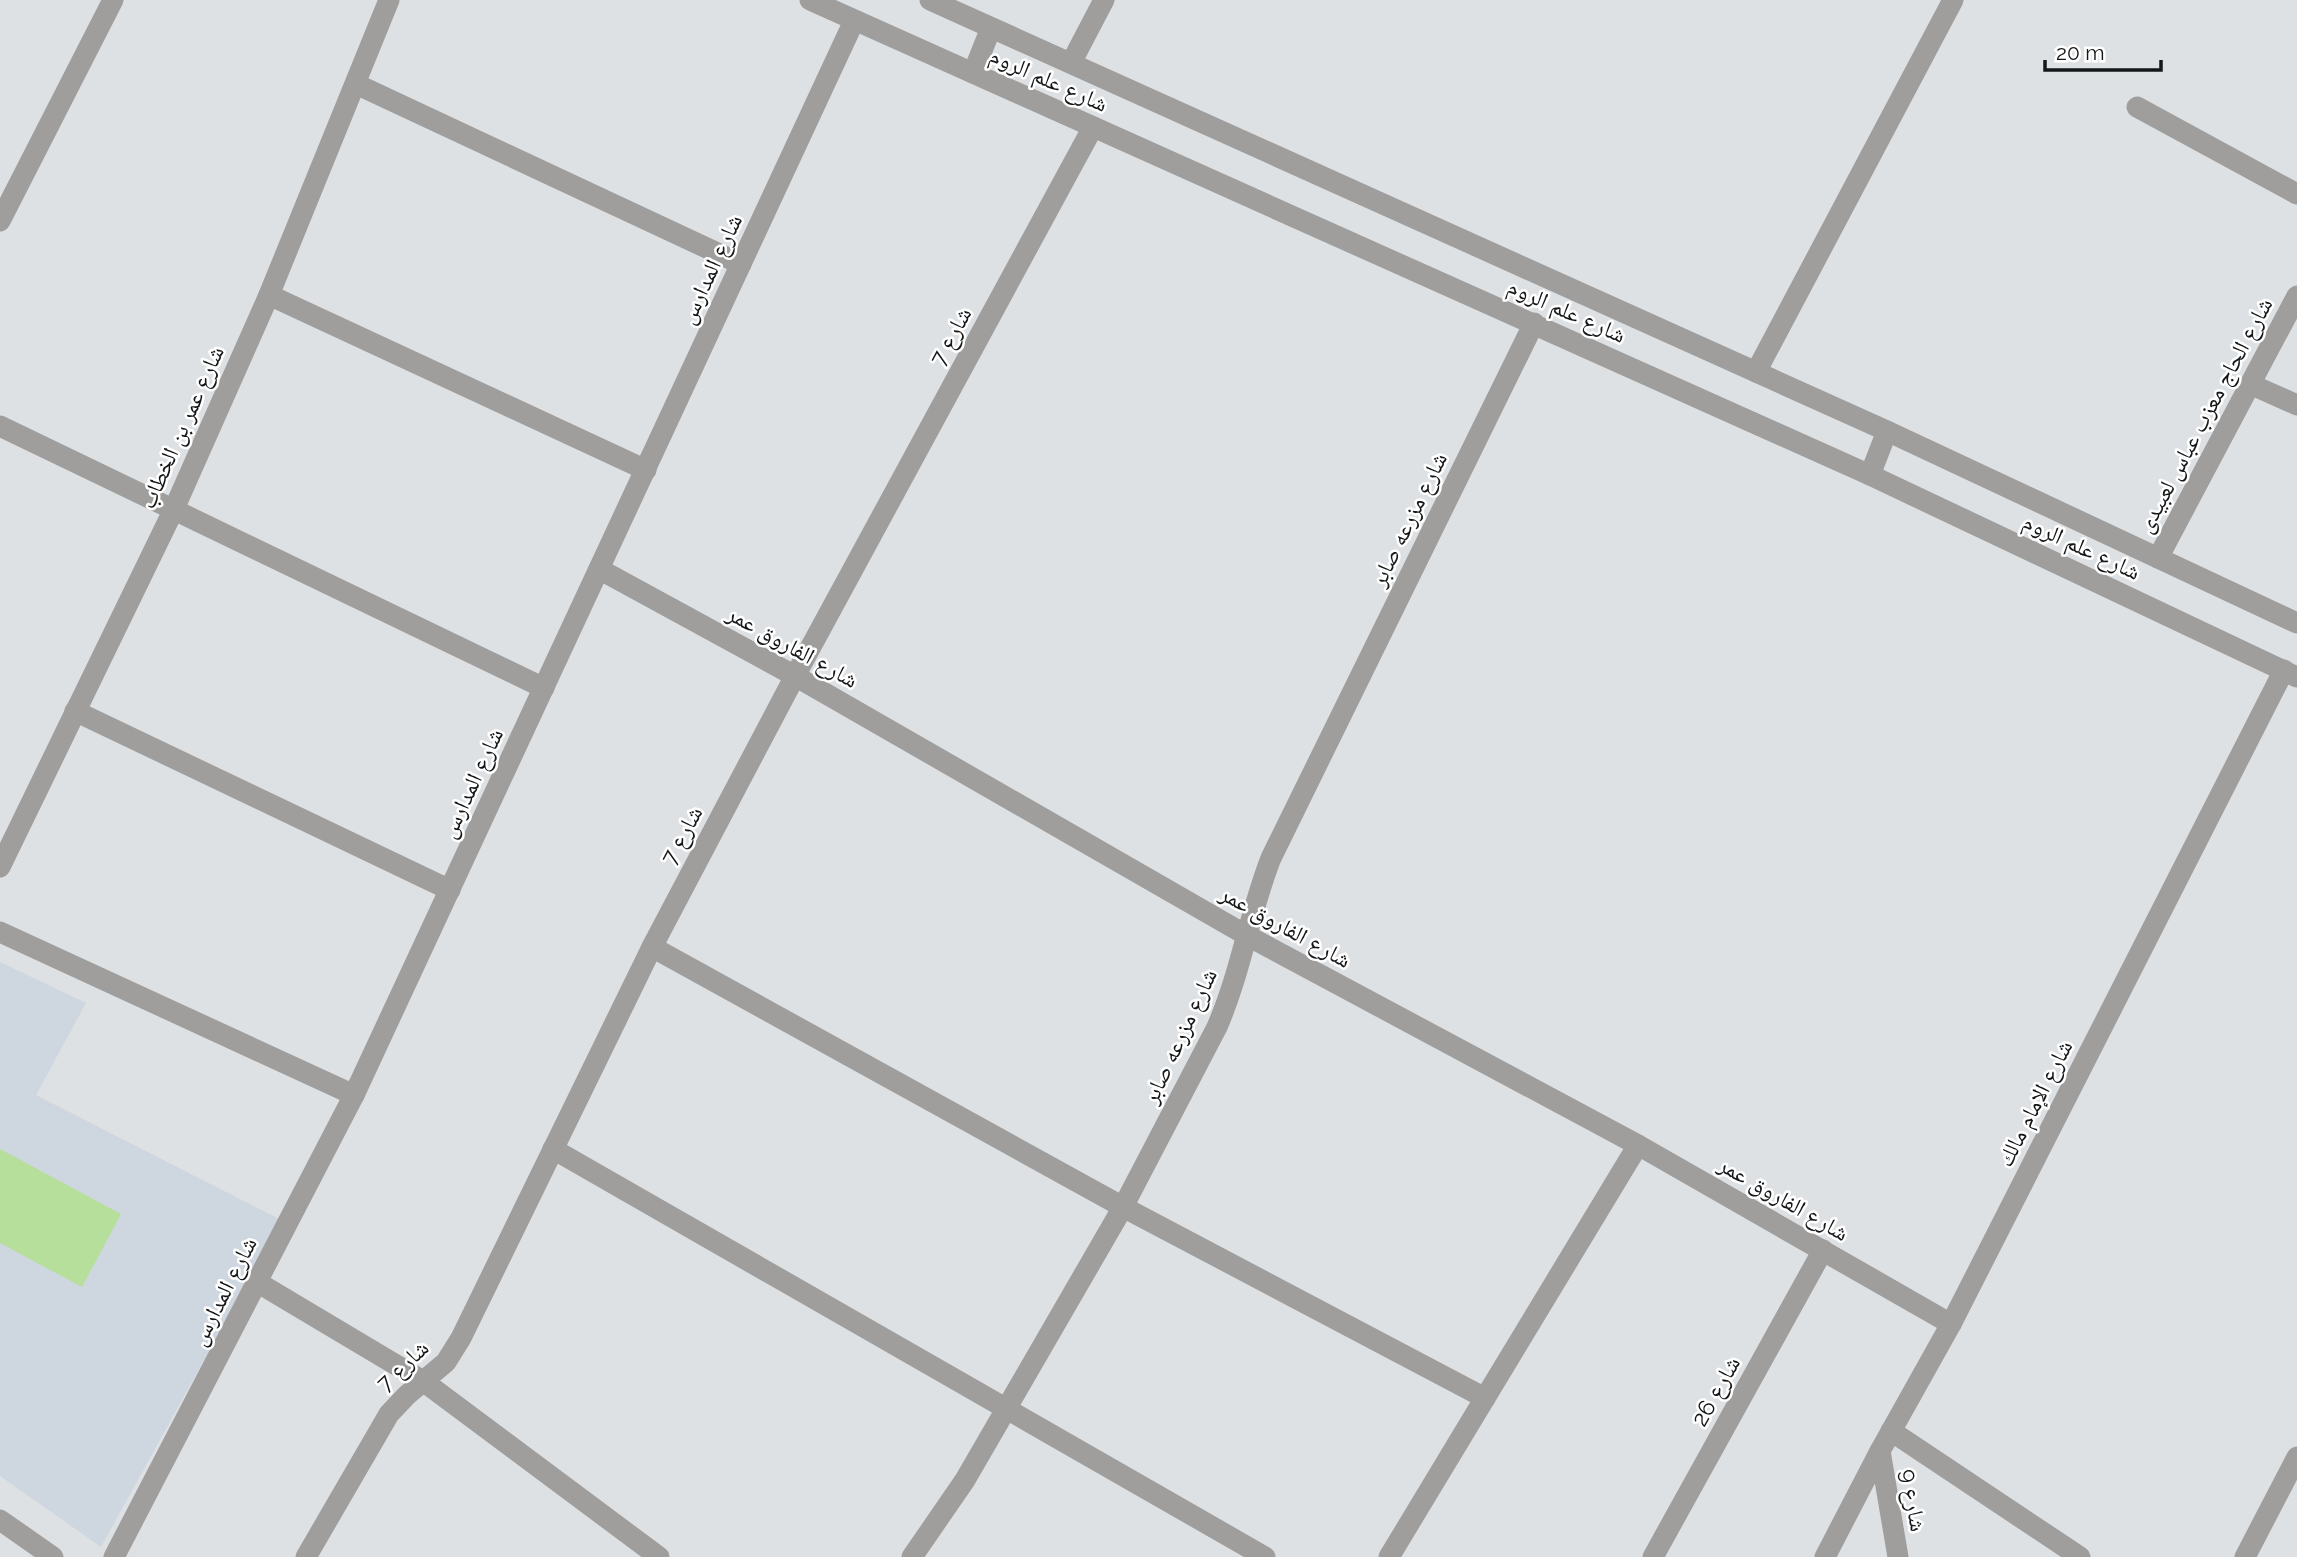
<svg xmlns="http://www.w3.org/2000/svg" width="2297" height="1557" viewBox="0 0 2297 1557" font-family="Raleway,'Noto Naskh Arabic',sans-serif">
<style>
.built{fill:#ced6df}
.green{fill:#b5df9b}
.lines{fill:none;stroke-linecap:round;stroke-linejoin:round}
.minor{stroke:#9f9e9d;stroke-width:21}
.tertiary{stroke:#9f9e9d;stroke-width:21}
.labels{text-anchor:middle;dominant-baseline:central;stroke-width:5;stroke-linejoin:round;paint-order:stroke}
.street-label{font-size:23px;fill:#151617;stroke:#fff}
</style>
<rect width="100%" height="100%" fill="#dee1e4"/>
<path class="built" d="M0,962L86,1003L36,1095L281,1220L101,1547L0,1476Z"/>
<path class="green" d="M0,1149L121,1214L82,1287L0,1243Z"/>
<g class="lines">
<g class="minor">
<path d="M1071,63L1104,0"/>
<path d="M356,84L741,264"/>
<path d="M2137,107L2297,194"/>
<path d="M0,221L113,0"/>
<path d="M269,295L646,470"/>
<path d="M1756,372L1953,0"/>
<path d="M2250,384L2297,405"/>
<path d="M0,426L544,688"/>
<path d="M2158,558L2297,296"/>
<path d="M599,569L795,676L1246,935L1638,1145L1951,1324"/>
<path d="M75,711L450,890"/>
<path d="M0,867L174,509L269,295L389,0"/>
<path d="M0,932L354,1095"/>
<path d="M652,947L1123,1207L1485,1398L1389,1557"/>
<path d="M553,1149L1265,1557"/>
<path d="M257,1282L423,1381L659,1557"/>
<path d="M1485,1398L1638,1145"/>
<path d="M1891,1431L2080,1557"/>
<path d="M1880,1451L1898,1557"/>
<path d="M0,1520L53,1557"/>
<path d="M114,1557L354,1095L854,21"/>
<path d="M306,1557L389,1414L407,1395L446,1362L461,1338L652,947L795,676L1093,127"/>
<path d="M912,1557L965,1480L1123,1207L1217,1027C1241,972 1249,914 1271,858L1534,323"/>
<path d="M1653,1557L1823,1250"/>
<path d="M2245,1557L2297,1457"/>
</g>
<g class="tertiary">
<path d="M810,0L1870,475L2297,677"/>
<path d="M930,0L1887,431L2297,623"/>
<path d="M973,73L991,28"/>
<path d="M1870,475L1887,431"/>
<path d="M1825,1557L1880,1451L1951,1324L2284,670"/>
</g>
</g>
<g class="labels">
<g class="street-label">
<text transform="translate(1049 79) rotate(24)">شارع علم الروم</text>
<text transform="translate(710 269) rotate(-65)">شارع المدارس</text>
<text transform="translate(1567 310) rotate(24)">شارع علم الروم</text>
<text transform="translate(950 336) rotate(-62)">شارع 7</text>
<text transform="translate(2204 415) rotate(-62)">شارع الحاج معزب عباس لعبيدى</text>
<text transform="translate(181 427) rotate(-66)">شارع عمر بن الخطاب</text>
<text transform="translate(1408 519) rotate(-64)">شارع مزرعه صابر</text>
<text transform="translate(2082 546) rotate(25)">شارع علم الروم</text>
<text transform="translate(793 646) rotate(29)">شارع الفاروق عمر</text>
<text transform="translate(471 783) rotate(-65)">شارع المدارس</text>
<text transform="translate(681 835) rotate(-62)">شارع 7</text>
<text transform="translate(1286 926) rotate(29)">شارع الفاروق عمر</text>
<text transform="translate(1179 1036) rotate(-65)">شارع مزرعه صابر</text>
<text transform="translate(2034 1103) rotate(-63)">شارع الإمام مالك</text>
<text transform="translate(1784 1198) rotate(30)">شارع الفاروق عمر</text>
<text transform="translate(223 1291) rotate(-63)">شارع المدارس</text>
<text transform="translate(402 1365) rotate(-44)">شارع 7</text>
<text transform="translate(1715 1391) rotate(-61)">شارع 26</text>
<text transform="translate(1914 1500) rotate(80)">شارع 9</text>
</g>
</g>
<path d="M2045 60v10h116v-10" fill="none" stroke="#151617" stroke-width="3.5"/>
<text x="2056" y="60" font-size="21" fill="#151617" stroke="#ffffff" stroke-width="5" paint-order="stroke">20 m</text>
</svg>
